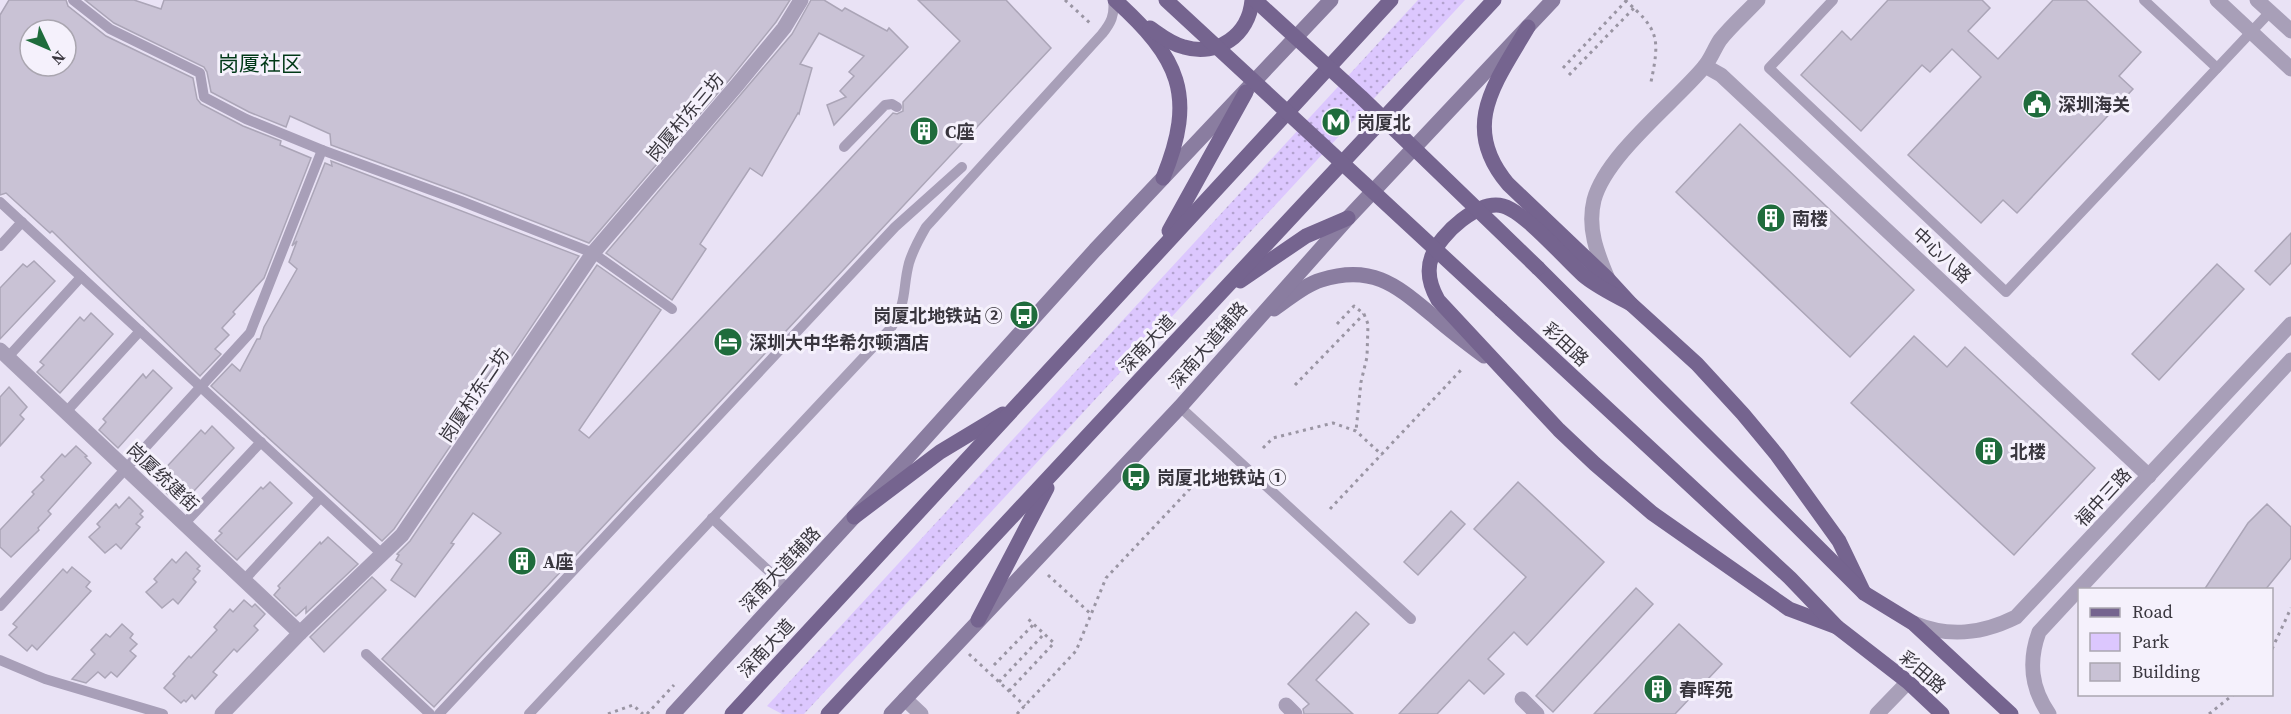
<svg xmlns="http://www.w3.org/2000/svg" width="2291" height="714" viewBox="0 0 2291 714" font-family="'Source Serif 4','Noto Sans SC',serif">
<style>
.green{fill:url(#green-dots)}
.building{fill:#c9c2d5;stroke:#aba5b7;stroke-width:1.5;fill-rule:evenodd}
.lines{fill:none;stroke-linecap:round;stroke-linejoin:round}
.path{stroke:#9a95a3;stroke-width:3;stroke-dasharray:3 4.5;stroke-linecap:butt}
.service{stroke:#a89fb8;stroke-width:10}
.minor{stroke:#a89fb8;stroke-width:15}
.tertiary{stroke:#a89fb8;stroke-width:15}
.secondary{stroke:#8a7da0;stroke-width:15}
.primary{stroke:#75648f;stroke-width:15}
.primary-bridge{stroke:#75648f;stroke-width:15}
.labels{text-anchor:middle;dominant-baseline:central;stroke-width:6;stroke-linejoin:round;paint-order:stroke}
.poi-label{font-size:18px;font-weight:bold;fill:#39363e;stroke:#f5f1fc;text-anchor:start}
.street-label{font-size:18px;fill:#39363e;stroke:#f5f1fc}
.quarter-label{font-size:21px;fill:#003817;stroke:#f5f1fc}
</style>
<defs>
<pattern id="green-dots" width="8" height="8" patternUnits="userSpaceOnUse" patternTransform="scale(1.5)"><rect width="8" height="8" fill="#dcc7fe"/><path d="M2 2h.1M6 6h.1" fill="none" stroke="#b3a2cf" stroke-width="1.8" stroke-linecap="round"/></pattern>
</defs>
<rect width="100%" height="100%" fill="#e9e2f5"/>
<path class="green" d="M1418,0H1465L804,714H782L767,706Z"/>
<g class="building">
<path d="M9,0H66L68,6L106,36L193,78L197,99L201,104L243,126L281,141L280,145L311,158L264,278L233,312L235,314L222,328L229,335L215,349L221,354L200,376L52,231L50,233L6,193L0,195V15ZM30,30H66V66H30Z"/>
<path d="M85,0H134L161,9L164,0H790L776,22L730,79L589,243L464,194L331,145L330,134L290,116L286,127L249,112L211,92L207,72L204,67L114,23Z"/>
<path d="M811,0H824L842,11L845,8L887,31L889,28L908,47L834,125L827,105L846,97L840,91L854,76L849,72L864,56L819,33L800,64L812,68L799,114L798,113L762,176L750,168L700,244L706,249L672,300L606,253L792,34Z"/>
<path d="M918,0H1006L1051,48L434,707L382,659L501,533L473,513L451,543L454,544L415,597L391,580L402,564L396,560L399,555L397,554L410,541L597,265L661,310L579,430L589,438L893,113L897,114L903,111V102L960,41Z"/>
<path d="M1888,0H1982L1990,8L1968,31L1998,59L2053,0H2086L2141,52L2119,76L2133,89L2017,213L2003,200L1981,223L1908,155L1981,77L1952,49L1930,72L1922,65L1861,131L1801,75L1842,31L1851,40Z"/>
<path d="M1740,124L1914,290L1850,357L1676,192Z"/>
<path d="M331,161L579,256L507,363L500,358L473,397L481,401L394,529L382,541L211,386L232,364L240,371L257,339H260L264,327L297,269L289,262L297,241L292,246L325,163L332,166Z"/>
<path d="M2291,233V263L2270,285L2255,271Z"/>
<path d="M34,261L55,281L0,339V288L23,264L27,267Z"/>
<path d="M2217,264L2244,289L2159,380L2132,354Z"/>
<path d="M91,313L113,334L60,393L37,372L44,365L40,362L80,317L84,321Z"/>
<path d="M1914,336L1947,367L1965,347L2095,468L2014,555L1851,403Z"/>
<path d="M153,370L172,388L118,448L99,430L106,422L103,419L143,374L146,378Z"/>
<path d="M9,387L27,407L20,415L24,419L0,446V397Z"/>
<path d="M212,426L234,448L180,506L158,485L164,478L160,474L201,430L205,434Z"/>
<path d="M76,446L87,456L85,457L91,463L48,511L51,514L38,528L39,530L11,557L0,547V530L34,494L32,492L44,480L41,477L62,454L65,457Z"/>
<path d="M270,482L292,503L237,560L215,540L222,533L219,531L261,487L263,489Z"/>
<path d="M1518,482L1604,562L1527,645L1514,632L1488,659L1504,674L1484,694L1469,680L1437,714H1399L1526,577L1474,529Z"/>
<path d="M129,497L143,511L140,514L143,517L136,524L140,527L121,549L116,544L105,553L89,537L100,527L97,524L116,504L119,508Z"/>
<path d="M2267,504L2291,527V558L2265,590H2204L2248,523Z"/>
<path d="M1451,511L1465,524L1418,575L1404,562Z"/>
<path d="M328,537L358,564L306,613V607L296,616L274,595L280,588L278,586L320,542L321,544Z"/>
<path d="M186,552L200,566L197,569L200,571L193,579L196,582L178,604L173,599L162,608L146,592L157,582L154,579L172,559L176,563Z"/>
<path d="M72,567L90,582L86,587L91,591L37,650L32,645L27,651L9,635L17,627L13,624L63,569L67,573Z"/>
<path d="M372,577L386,590L324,652L310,637Z"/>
<path d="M1636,588L1653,604L1553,712L1536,696Z"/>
<path d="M244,600L252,607L255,604L265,614L254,626L258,630L237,652L234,649L213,672L217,675L195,699L192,695L186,702L184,700L181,703L164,688L175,676L173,674L189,656L191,658L217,630L214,627L230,609L233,612Z"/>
<path d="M1356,612L1369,624L1316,680L1353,714H1304L1303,709L1309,704L1288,684Z"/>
<path d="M122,624L133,634L130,638L137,644L130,651L136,656L117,677L111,672L105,678L98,672L86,683L72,679L95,654L91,650L106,634L110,637Z"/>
<path d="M1679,624L1722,664L1675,714H1594Z"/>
</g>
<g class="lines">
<g class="path">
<path d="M1065,0L1091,24"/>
<path d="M1625,0C1659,30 1660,38 1651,82"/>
<path d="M1563,68L1626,1"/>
<path d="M1569,75L1634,8"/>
<path d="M1337,324L1354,306L1364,314L1368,324L1367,357L1361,382L1356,431"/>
<path d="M1295,385L1364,314"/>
<path d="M1263,448L1273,438L1333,423L1356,431L1382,455"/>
<path d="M1330,509L1462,369"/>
<path d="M1048,575L1091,614"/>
<path d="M2272,649L2291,608"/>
<path d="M969,654L1025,706"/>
<path d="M994,665L1034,624"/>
<path d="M999,682L1044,634"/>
<path d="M1009,691L1054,643L1026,617"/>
<path d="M608,714L633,705L643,714"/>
<path d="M647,714L674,685"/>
<path d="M1017,714L1076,651L1106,578L1201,477"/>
<path d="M2209,714L2234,694"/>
</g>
<g class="service">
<path d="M73,0L110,29L200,73L204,97L246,119L322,150L461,201L593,253L672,309"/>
<path d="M1833,0L1769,68L2006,292L2270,12"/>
<path d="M2144,0L2217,68"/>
<path d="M844,147L885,105L892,104L897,107"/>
<path d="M0,202L382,554"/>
<path d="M0,246L22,222"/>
<path d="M8,357L81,277"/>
<path d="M1180,407L1411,619"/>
<path d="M66,412L140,331"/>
<path d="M712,518L788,589"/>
<path d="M184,524L261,442"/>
<path d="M244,580L320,498"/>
<path d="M0,606L250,333L322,150"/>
<path d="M366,654L430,714"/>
<path d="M0,660L45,679L163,714"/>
<path d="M439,714L895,227L962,167"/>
<path d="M529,714L891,328C908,300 902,290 909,263C913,250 919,239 926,227L1102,34C1111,23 1115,15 1113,0"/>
</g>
<g class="minor">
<path d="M1705,66L1721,75L2149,476"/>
<path d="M0,350L300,633"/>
<path d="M905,699L921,714"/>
<path d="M1522,699L1537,714"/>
<path d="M1286,705L1295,714"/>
<path d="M222,714L300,633L402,535L593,253L737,85L784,28L801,0"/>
<path d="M1877,714L1908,682"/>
</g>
<g class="tertiary">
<path d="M2217,0L2291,69"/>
<path d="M2257,0L2291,31"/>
<path d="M1608,279C1597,253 1587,228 1594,200C1606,155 1674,103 1704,67C1711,59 1714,49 1720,40C1731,26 1746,13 1758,0"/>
<path d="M1913,623C1949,638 1982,634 2016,617L2291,324"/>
<path d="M2049,714C2031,688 2028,662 2039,632L2291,360"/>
</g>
<g class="secondary">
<path d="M1274,309C1289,299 1304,285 1321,280C1375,263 1399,288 1437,319C1452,332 1468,344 1484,356"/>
<path d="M673,714L854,517L1095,250L1331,0"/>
<path d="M891,714L1180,407L1348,218L1553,0"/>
</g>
<g class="primary">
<path d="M1115,0C1179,58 1197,95 1163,178"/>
<path d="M1528,27C1496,82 1459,126 1508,184L1608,279L1631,304L1697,364L1743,414L1777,455L1839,541L1864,593"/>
<path d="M1150,28C1160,35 1171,44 1184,47C1218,57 1249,35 1252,0"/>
<path d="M1169,231L1246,92"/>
<path d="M1538,268L1864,593L1913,623L2011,714"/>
<path d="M1240,281L1306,236L1348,218"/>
<path d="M1631,304C1615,295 1597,287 1583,275C1564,258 1525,212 1503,206C1479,199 1440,234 1432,256C1426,271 1430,286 1438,300L1559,430L1595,464L1652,513L1789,609L1837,627"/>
<path d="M1501,310L1790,578L1837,627L1908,682L1942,714"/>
<path d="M854,517L940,452L1003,414"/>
<path d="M978,620L1047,488"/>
<path d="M732,714L1391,0"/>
<path d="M828,714L1494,0"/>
</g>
<g class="primary-bridge">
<path d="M1166,0L1501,310"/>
<path d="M1255,0L1361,97L1538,268"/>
</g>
</g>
<defs>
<g id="civic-disc" transform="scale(1.5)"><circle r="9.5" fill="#1f6c3c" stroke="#f5f1fc"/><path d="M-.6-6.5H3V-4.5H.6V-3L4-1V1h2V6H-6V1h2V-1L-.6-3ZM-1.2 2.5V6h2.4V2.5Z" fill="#fff"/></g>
<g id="metro-disc" transform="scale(1.5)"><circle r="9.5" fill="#1f6c3c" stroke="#f5f1fc"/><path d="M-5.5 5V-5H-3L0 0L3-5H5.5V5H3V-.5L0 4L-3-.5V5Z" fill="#fff"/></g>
<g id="building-disc" transform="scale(1.5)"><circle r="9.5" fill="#1f6c3c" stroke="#f5f1fc"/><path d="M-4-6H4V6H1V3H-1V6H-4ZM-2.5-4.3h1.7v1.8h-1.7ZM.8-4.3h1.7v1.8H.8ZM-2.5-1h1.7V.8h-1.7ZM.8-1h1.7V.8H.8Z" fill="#fff"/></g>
<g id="bus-disc" transform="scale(1.5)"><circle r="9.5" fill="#1f6c3c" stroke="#f5f1fc"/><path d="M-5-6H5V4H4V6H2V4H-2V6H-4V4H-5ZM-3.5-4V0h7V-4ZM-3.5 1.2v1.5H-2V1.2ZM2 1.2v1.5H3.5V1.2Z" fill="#fff"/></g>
<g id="hotel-disc" transform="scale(1.5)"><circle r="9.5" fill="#1f6c3c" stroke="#f5f1fc"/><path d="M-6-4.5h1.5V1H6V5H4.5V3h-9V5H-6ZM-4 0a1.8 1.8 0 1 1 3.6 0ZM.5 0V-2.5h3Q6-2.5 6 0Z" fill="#fff"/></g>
</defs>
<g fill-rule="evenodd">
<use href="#civic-disc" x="2037" y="104"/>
<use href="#metro-disc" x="1336" y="122"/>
<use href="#building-disc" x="924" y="131"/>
<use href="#building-disc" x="1771" y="218"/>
<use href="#bus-disc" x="1024" y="315"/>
<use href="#hotel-disc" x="728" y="342"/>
<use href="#building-disc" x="1989" y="451"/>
<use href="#bus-disc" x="1136" y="477"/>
<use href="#building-disc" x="522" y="561"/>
<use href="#building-disc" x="1658" y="689"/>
</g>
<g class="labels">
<g class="poi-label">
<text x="2058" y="104">深圳海关</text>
<text x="1357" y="122">岗厦北</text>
<text x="945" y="131">C座</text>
<text x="1792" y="218">南楼</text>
<text x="1003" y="315" text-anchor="end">岗厦北地铁站 ②</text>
<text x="749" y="342">深圳大中华希尔顿酒店</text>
<text x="2010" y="451">北楼</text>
<text x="1157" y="477">岗厦北地铁站 ①</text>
<text x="543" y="561">A座</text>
<text x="1679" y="689">春晖苑</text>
</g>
<g class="street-label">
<text transform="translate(685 117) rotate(-50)">岗厦村东三坊</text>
<text transform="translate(1942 255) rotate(43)">中心八路</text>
<text transform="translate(1147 344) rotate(-47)">深南大道</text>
<text transform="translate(1566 344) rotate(43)">彩田路</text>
<text transform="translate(1208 345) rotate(-49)">深南大道辅路</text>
<text transform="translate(474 395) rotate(-56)">岗厦村东二坊</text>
<text transform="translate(163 477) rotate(43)">岗厦统建街</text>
<text transform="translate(2103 497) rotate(-47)">福中三路</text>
<text transform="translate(780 569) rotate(-47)">深南大道辅路</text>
<text transform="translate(766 648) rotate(-47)">深南大道</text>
<text transform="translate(1923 672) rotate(41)">彩田路</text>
</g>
<g class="quarter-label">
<text x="260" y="63">岗厦社区</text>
</g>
</g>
<rect x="2078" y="588" width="195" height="108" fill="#f5f1fc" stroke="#aaa6b0" stroke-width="1.5"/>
<rect x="2090" y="608" width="30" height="9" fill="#75648f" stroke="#aaa6b0" stroke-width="1.5"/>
<text x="2132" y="618" font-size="18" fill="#39363e">Road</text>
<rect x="2090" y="633" width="30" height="18" fill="#dcc7fe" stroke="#aaa6b0" stroke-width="1.5"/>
<text x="2132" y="648" font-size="18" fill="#39363e">Park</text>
<rect x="2090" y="663" width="30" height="18" fill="#c9c2d5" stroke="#aaa6b0" stroke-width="1.5"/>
<text x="2132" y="678" font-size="18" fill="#39363e">Building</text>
<g transform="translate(48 48) rotate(134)"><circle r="28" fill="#f5f1fc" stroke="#aaa6b0" stroke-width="1.5"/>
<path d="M0-4.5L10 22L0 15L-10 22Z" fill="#1f6c3c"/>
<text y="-9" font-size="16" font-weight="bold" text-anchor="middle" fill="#39363e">N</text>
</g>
</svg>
